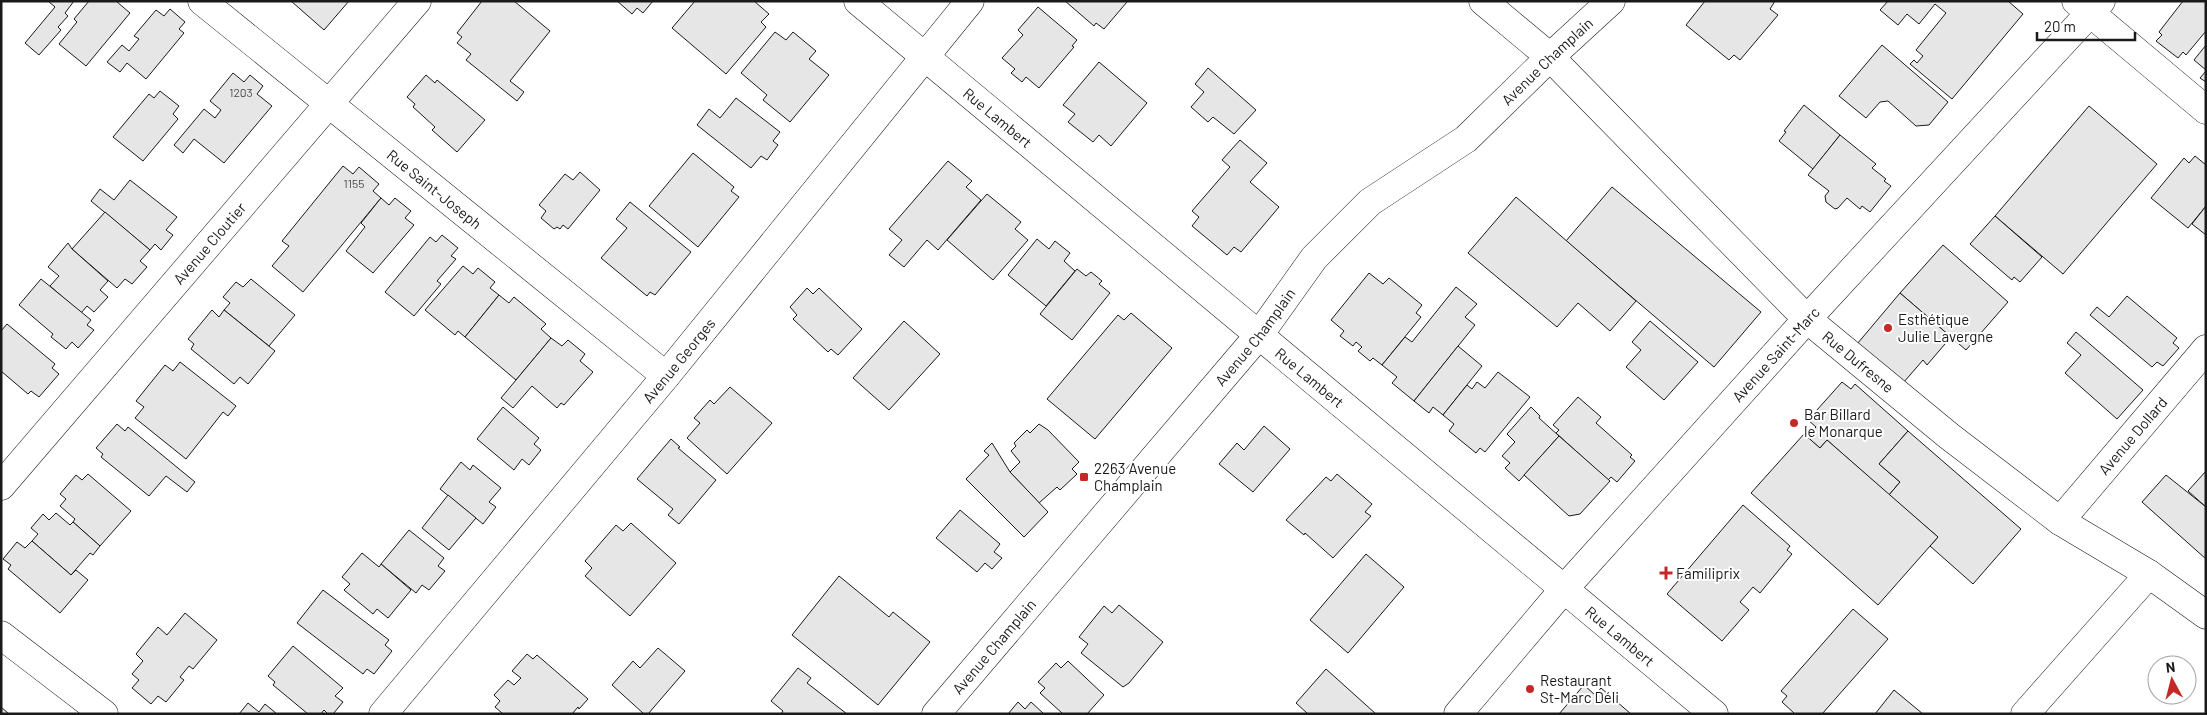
<svg xmlns="http://www.w3.org/2000/svg" width="2207" height="715" viewBox="0 0 2207 715" font-family="Barlow,sans-serif">
<style>
.building{fill:#e6e6e6;stroke:#1a1a1a}
.lines{fill:none;stroke-linecap:round;stroke-linejoin:round}
.street-casing{stroke:#1a1a1a;stroke-width:29}
.secondary-casing{stroke:#1a1a1a;stroke-width:29}
.primary-casing{stroke:#1a1a1a;stroke-width:29}
.street{stroke:#fff;stroke-width:28}
.secondary{stroke:#fff;stroke-width:28}
.primary{stroke:#fff;stroke-width:28}
.poi-dot{fill:#c62828;stroke:#fff;stroke-width:2}
.labels{text-anchor:middle;dominant-baseline:central;stroke-width:4;stroke-linejoin:round;paint-order:stroke}
.number-label{font-size:12px;fill:#4d4d4d}
.street-label{font-size:15px;fill:#1a1a1a;stroke:#fff}
.poi-label{font-size:15px;fill:#1a1a1a;stroke:#fff;text-anchor:start}
</style>
<rect width="100%" height="100%" fill="#fff"/>
<g class="building">
<path d="M48,1H74L65,13L68,16L58,27L61,30L39,55L25,43L55,7Z"/>
<path d="M116,1L130,13L86,66L59,44L77,22L74,19L89,1Z"/>
<path d="M291,1H349L324,30Z"/>
<path d="M482,1H514L550,31L510,81L524,92L517,101L466,60L471,54L457,43L462,37L457,33Z"/>
<path d="M617,1H653L643,13L637,8L632,14Z"/>
<path d="M695,1H754L769,14L761,22L766,27L726,74L672,28Z"/>
<path d="M1065,1H1126L1127,2L1104,29L1096,23L1094,26Z"/>
<path d="M1705,1H1775L1770,9L1778,15L1740,60L1734,55L1729,60L1686,25Z"/>
<path d="M1888,1H2008L2023,14L1952,99L1910,64L1914,60L1917,63L1923,56L1916,50L1946,13L1935,4L1919,24L1907,14L1898,25L1880,10Z"/>
<path d="M2183,1H2206V31L2186,55L2183,52L2178,58L2156,41L2162,35L2159,32Z"/>
<path d="M1038,7L1077,40L1072,46L1074,47L1039,88L1026,77L1022,82L1011,73L1015,69L1002,58L1023,35L1018,30Z"/>
<path d="M170,9L185,22L179,29L184,33L146,79L127,63L120,72L107,62L122,45L129,51L139,39L134,36L156,10L164,16Z"/>
<path d="M775,32L786,40L793,32L816,51L809,59L829,75L790,122L763,100L767,95L741,73Z"/>
<path d="M1882,45L1948,102L1929,125L1916,126L1888,101L1880,102L1866,118L1839,96Z"/>
<path d="M2206,45V70L2194,60Z"/>
<path d="M1099,62L1147,103L1111,146L1099,135L1093,142L1068,122L1075,114L1063,105Z"/>
<path d="M1208,68L1256,110L1234,134L1213,117L1208,122L1191,107L1204,92L1195,84Z"/>
<path d="M2206,71V82L2200,78Z"/>
<path d="M233,73L244,82L250,75L263,86L257,94L272,106L224,163L194,139L183,153L174,145L204,109L215,118L221,110L210,101Z"/>
<path d="M426,75L435,83L437,80L485,120L457,152L432,130L435,127L413,107L415,104L407,97Z"/>
<path d="M160,91L179,106L173,114L178,119L143,161L113,137L149,94L154,98Z"/>
<path d="M736,98L780,132L773,141L778,145L767,160L761,156L751,168L697,125L709,109L720,118Z"/>
<path d="M1804,105L1840,135L1813,169L1779,141L1786,132L1784,131Z"/>
<path d="M2089,106L2157,164L2063,274L1995,216Z"/>
<path d="M1840,135L1876,164L1872,168L1886,179L1884,181L1891,186L1870,212L1862,206L1860,209L1847,198L1838,208L1835,209L1826,202L1825,196L1829,191L1808,175Z"/>
<path d="M1240,140L1267,163L1250,182L1279,207L1241,252L1234,247L1227,255L1192,226L1199,217L1192,211L1230,167L1222,160Z"/>
<path d="M693,153L734,187L731,191L739,197L698,247L649,206Z"/>
<path d="M2195,156L2206,165V206L2188,228L2151,198L2184,158L2189,163Z"/>
<path d="M948,161L972,181L966,187L981,200L938,250L927,240L904,267L889,255L902,240L889,229Z"/>
<path d="M343,166L353,174L359,167L379,184L373,191L381,198L303,292L272,266L289,246L282,241Z"/>
<path d="M580,172L600,190L568,229L563,225L560,229L557,227L554,229L541,218L546,211L539,205L565,174L573,180Z"/>
<path d="M130,180L177,217L166,230L173,235L161,250L155,244L150,250L91,201L100,189L114,200Z"/>
<path d="M1612,187L1761,312L1714,367L1566,241Z"/>
<path d="M987,194L1021,222L1015,229L1028,240L993,280L947,240Z"/>
<path d="M1516,197L1636,301L1610,331L1578,303L1557,327L1468,253Z"/>
<path d="M381,198L389,205L395,198L411,211L405,218L414,225L373,273L346,251L365,227L361,223Z"/>
<path d="M630,202L691,252L655,295L650,292L647,296L601,258L627,228L616,219Z"/>
<path d="M2206,206V235L2192,224Z"/>
<path d="M105,212L150,250L140,261L147,267L132,284L125,279L117,288L72,249Z"/>
<path d="M1995,216L2042,257L2020,282L2014,277L2012,280L1970,244Z"/>
<path d="M442,235L458,248L451,256L456,259L437,281L441,284L414,316L385,292L430,237L436,242Z"/>
<path d="M1037,239L1049,249L1055,241L1070,253L1064,261L1075,271L1046,306L1008,275Z"/>
<path d="M68,243L72,249L108,281L100,290L108,297L94,312L87,306L81,313L50,286L59,276L48,267Z"/>
<path d="M1943,245L2008,302L1966,350L1900,293Z"/>
<path d="M463,266L473,274L478,268L495,282L490,288L499,295L465,337L458,331L455,335L425,310Z"/>
<path d="M1077,269L1086,276L1091,272L1102,281L1099,284L1110,293L1072,340L1040,314Z"/>
<path d="M1369,273L1383,284L1389,278L1422,305L1416,313L1421,317L1382,365L1373,358L1370,361L1358,351L1362,347L1356,342L1353,346L1340,336L1344,331L1331,320Z"/>
<path d="M41,279L91,320L87,325L94,330L78,348L72,342L66,349L51,337L53,334L19,305Z"/>
<path d="M251,279L295,315L269,346L224,310L230,303L223,297L236,282L243,287Z"/>
<path d="M1456,287L1477,304L1465,317L1475,325L1414,401L1392,383L1397,377L1382,365L1405,337L1412,342Z"/>
<path d="M807,288L813,294L819,288L862,329L838,355L831,349L828,352L793,319L797,315L790,307Z"/>
<path d="M1900,293L1951,337L1927,365L1923,360L1897,390L1852,350Z"/>
<path d="M499,295L509,303L514,297L546,324L541,329L551,338L516,380L465,337Z"/>
<path d="M2127,296L2177,338L2173,343L2179,348L2163,366L2157,362L2152,367L2090,315L2097,307L2109,317Z"/>
<path d="M212,310L219,317L224,310L275,351L248,384L240,377L234,384L191,349L194,344L188,339Z"/>
<path d="M1131,313L1172,348L1095,439L1047,399L1118,315L1124,320Z"/>
<path d="M904,321L940,354L889,410L853,378Z"/>
<path d="M1650,321L1698,362L1664,400L1626,367L1641,350L1632,342Z"/>
<path d="M7,324L55,364L52,368L59,374L39,397L31,391L28,394L1,371V331Z"/>
<path d="M2076,332L2143,390L2117,419L2065,373L2081,355L2067,343Z"/>
<path d="M551,338L562,346L568,340L585,354L580,361L593,372L564,405L561,403L557,408L532,386L513,408L501,398Z"/>
<path d="M1458,346L1482,366L1443,415L1433,407L1429,413L1414,401Z"/>
<path d="M180,362L236,406L228,416L223,412L186,459L135,418L144,407L136,401L165,365L173,371Z"/>
<path d="M1498,372L1530,397L1485,452L1480,448L1476,453L1449,431L1454,424L1443,415L1467,385L1472,389L1477,382L1485,388Z"/>
<path d="M1842,382L1851,389L1855,384L1908,431L1879,464L1900,482L1889,495L1827,440L1820,448L1807,437L1816,427L1808,420Z"/>
<path d="M730,387L772,423L727,474L687,438L700,423L694,418L710,400L714,404Z"/>
<path d="M1578,397L1601,417L1596,423L1632,455L1630,457L1635,461L1617,482L1611,477L1608,480L1556,433L1559,430L1553,425Z"/>
<path d="M503,407L539,438L534,444L541,450L529,465L522,459L514,470L477,439Z"/>
<path d="M1531,407L1540,416L1539,418L1559,436L1519,481L1505,468L1510,463L1502,456L1515,442L1507,434Z"/>
<path d="M117,424L125,431L128,427L195,482L187,492L166,476L149,496L101,457L103,454L96,448Z"/>
<path d="M1039,424L1048,430L1079,462L1072,469L1077,474L1060,490L1057,487L1039,503L1010,472L1020,462L1011,451L1016,446L1014,443L1027,430L1030,433Z"/>
<path d="M1264,426L1290,449L1253,492L1219,464L1237,443L1244,450Z"/>
<path d="M1908,431L2021,529L1973,584L1930,546L1938,537L1889,495L1900,482L1879,464Z"/>
<path d="M1804,434L1820,448L1827,440L1938,537L1878,605L1751,493Z"/>
<path d="M1559,436L1610,481L1580,514L1569,516L1524,475Z"/>
<path d="M671,439L680,447L678,448L716,480L679,524L668,515L673,509L637,479Z"/>
<path d="M992,443L1010,472L1048,512L1024,537L966,479L989,455L984,451Z"/>
<path d="M461,462L470,470L473,465L501,488L489,502L496,507L483,524L440,489Z"/>
<path d="M2206,471V507L2188,491Z"/>
<path d="M88,474L131,511L100,546L73,522L75,519L60,506L66,499L60,494L76,475L82,480Z"/>
<path d="M1337,474L1372,504L1365,512L1371,516L1333,558L1305,533L1304,535L1286,520L1326,477L1331,481Z"/>
<path d="M2166,475L2206,507V559L2142,502Z"/>
<path d="M448,495L476,518L449,550L422,528Z"/>
<path d="M1743,505L1790,546L1787,550L1792,554L1760,593L1753,587L1740,602L1749,610L1722,641L1667,594Z"/>
<path d="M960,510L1000,544L994,552L1002,558L992,569L985,563L977,572L936,538Z"/>
<path d="M56,513L70,525L73,522L100,546L93,555L90,553L71,575L32,541L38,534L31,528L43,514L49,520Z"/>
<path d="M631,523L676,563L630,616L585,576L592,568L585,561L616,525L623,531Z"/>
<path d="M409,530L444,558L438,566L445,571L429,590L422,585L416,593L381,564Z"/>
<path d="M32,541L71,575L76,570L88,580L60,613L8,569L11,565L3,559L17,542L25,548Z"/>
<path d="M362,553L379,567L381,564L411,590L388,618L377,609L373,614L344,590L350,584L342,577Z"/>
<path d="M1366,554L1404,587L1348,653L1310,620Z"/>
<path d="M839,576L889,617L893,612L930,642L878,705L792,635Z"/>
<path d="M323,590L389,640L385,645L392,651L374,674L367,669L363,674L297,623Z"/>
<path d="M1119,605L1163,642L1129,683L1123,687L1081,653L1088,644L1079,637L1104,606L1112,613Z"/>
<path d="M1853,609L1888,639L1822,714H1795L1782,702L1787,696L1781,691Z"/>
<path d="M185,613L217,640L193,669L189,666L180,677L184,680L166,702L158,696L151,704L132,688L139,680L132,674L143,661L136,654L158,627L167,635Z"/>
<path d="M293,646L343,688L335,696L343,702L333,714H328L324,710L321,714H308L273,685L275,682L268,676Z"/>
<path d="M658,648L685,671L648,714H644L612,685L633,661L640,668Z"/>
<path d="M527,654L533,659L537,655L588,699L579,709L578,707L572,714H503L495,707L500,701L494,695L508,680L514,685L521,678L512,671Z"/>
<path d="M1068,661L1104,695L1087,714H1063L1040,693L1045,688L1038,682L1056,663L1061,668Z"/>
<path d="M798,668L811,678L807,683L847,714H781L783,711L771,701Z"/>
<path d="M1326,669L1376,714H1308L1296,703Z"/>
<path d="M1584,685L1595,695L1601,688L1631,714H1559Z"/>
<path d="M1894,690L1923,714H1875Z"/>
<path d="M1018,702L1025,709L1031,702L1044,714H1008Z"/>
<path d="M248,703L259,712L265,704L277,714H239Z"/>
<path d="M1,707L9,714H1Z"/>
</g>
<g class="lines">
<g class="street-casing">
<g id="street">
<path id="s1" d="M202,1L666,376"/>
<path id="s2" d="M858,1L1714,714"/>
<path id="s3" d="M1483,1L1550,57L1807,319L1949,436L2060,521L2149,574L2206,615"/>
<path d="M2076,1L2206,110"/>
<path id="s4" d="M1,486L417,1"/>
<path id="s5" d="M2060,521L2206,349"/>
<path id="s6" d="M383,714L666,376L970,1"/>
<path d="M2025,714L2149,574"/>
</g>
</g>
<g class="secondary-casing">
<path id="secondary" d="M1,635L104,714"/>
</g>
<g class="primary-casing">
<g id="primary">
<path id="s7" d="M936,714L1259,335L1314,258L1370,202L1466,139L1550,57L1611,1"/>
<path id="s8" d="M1458,714L1564,589L1807,319L2101,1"/>
</g>
</g>
<use href="#street" class="street"/>
<use href="#secondary" class="secondary"/>
<use href="#primary" class="primary"/>
</g>
<g class="poi-dot">
<circle cx="1888" cy="328" r="5"/>
<circle cx="1794" cy="423" r="5"/>
<rect x="1079" y="472" width="10" height="10" rx="2.5"/>
<path d="M1663.5 565.5h5v5h5v5h-5v5h-5v-5h-5v-5h5z"/>
<circle cx="1530" cy="689" r="5"/>
</g>
<g class="labels">
<g class="number-label">
<text x="241" y="92">1203</text>
<text x="354" y="183">1155</text>
</g>
<g class="street-label">
<text stroke="none"><textPath href="#s7" startOffset="899">Avenue Champlain</textPath></text>
<text stroke="none"><textPath href="#s2" startOffset="182">Rue Lambert</textPath></text>
<text stroke="none"><textPath href="#s1" startOffset="299">Rue Saint-Joseph</textPath></text>
<text stroke="none"><textPath href="#s4" startOffset="320">Avenue Cloutier</textPath></text>
<text stroke="none"><textPath href="#s7" startOffset="494">Avenue Champlain</textPath></text>
<text stroke="none"><textPath href="#s8" startOffset="480">Avenue Saint-Marc</textPath></text>
<text stroke="none"><textPath href="#s6" startOffset="461">Avenue Georges</textPath></text>
<text stroke="none"><textPath href="#s3" startOffset="521">Rue Dufresne</textPath></text>
<text stroke="none"><textPath href="#s2" startOffset="588">Rue Lambert</textPath></text>
<text stroke="none"><textPath href="#s5" startOffset="112">Avenue Dollard</textPath></text>
<text stroke="none"><textPath href="#s2" startOffset="992">Rue Lambert</textPath></text>
<text stroke="none"><textPath href="#s7" startOffset="89">Avenue Champlain</textPath></text>
</g>
<g class="poi-label">
<text x="1898" y="319">Esthétique<tspan x="1898" dy="17">Julie Lavergne</tspan></text>
<text x="1804" y="414">Bar Billard<tspan x="1804" dy="17">le Monarque</tspan></text>
<text x="1094" y="468">2263 Avenue<tspan x="1094" dy="17">Champlain</tspan></text>
<text x="1676" y="573">Familiprix</text>
<text x="1540" y="680">Restaurant<tspan x="1540" dy="17">St-Marc Déli</tspan></text>
</g>
</g>
<rect width="2207" height="715" fill="none" stroke="#1a1a1a" stroke-width="5"/>
<g transform="translate(2172 680) rotate(353)"><circle r="24" fill="#ffffff" stroke="#a3a3a3"/>
<path d="M0-4L9 19L0 12L-9 19Z" fill="#c62828"/>
<text y="-8" font-size="14" font-weight="bold" text-anchor="middle" fill="#1a1a1a">N</text>
</g>
<path d="M2037 32v8h98v-8" fill="none" stroke="#1a1a1a" stroke-width="2.5"/>
<text x="2044" y="32" font-size="15" fill="#1a1a1a" stroke="#ffffff" stroke-width="4" paint-order="stroke">20 m</text>
</svg>
